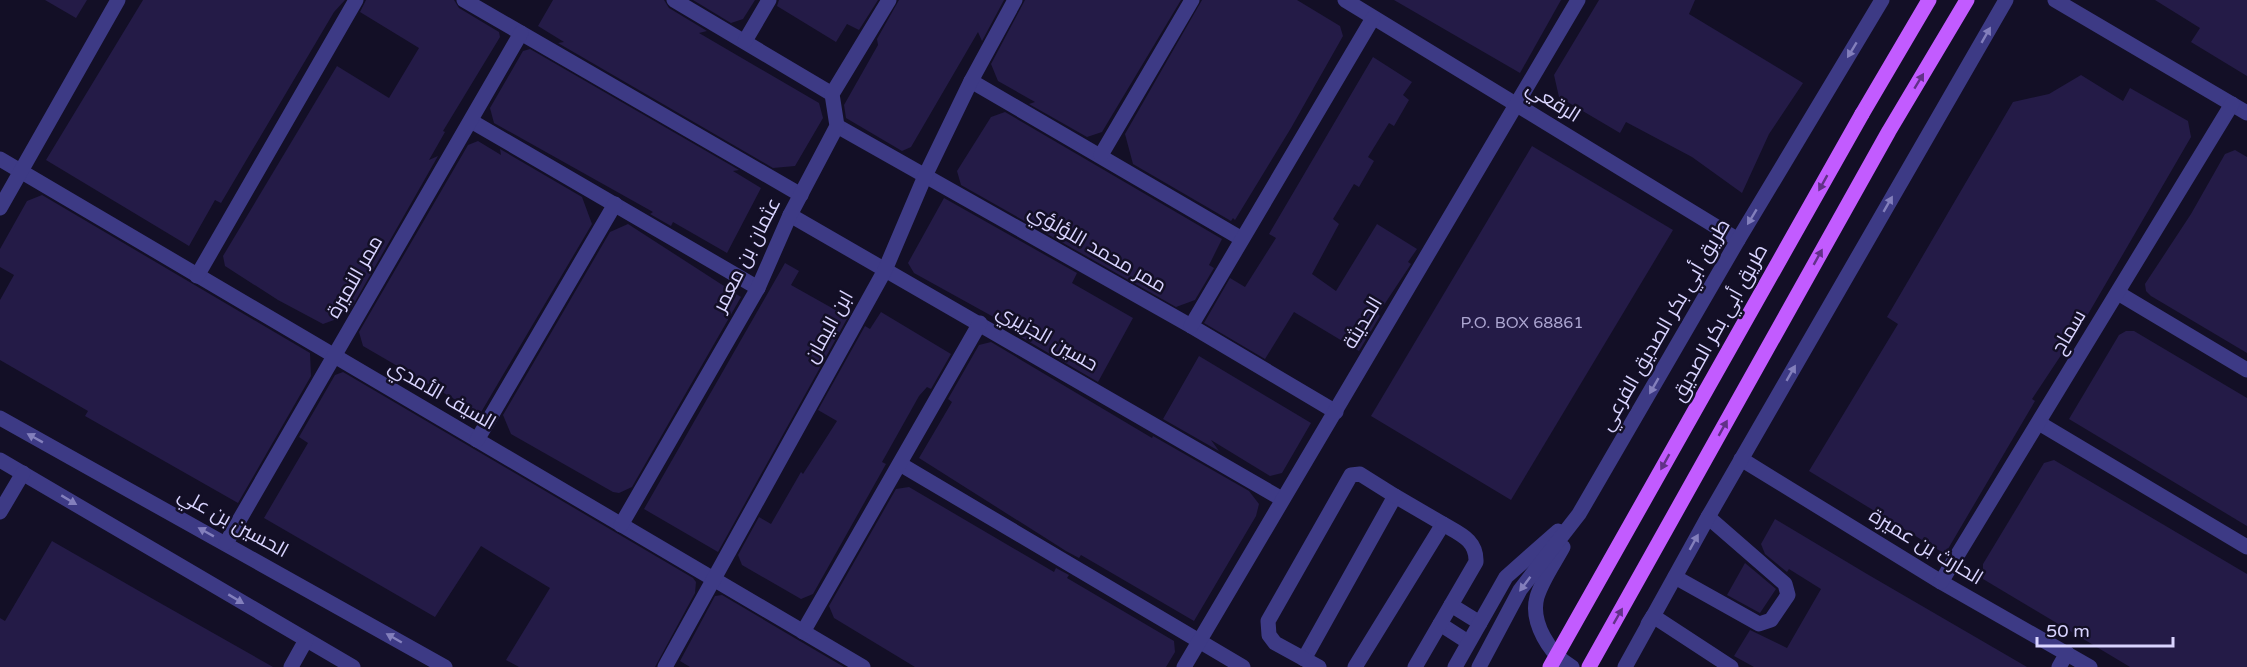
<svg xmlns="http://www.w3.org/2000/svg" width="2247" height="667" viewBox="0 0 2247 667" font-family="'Varela Round',Cairo,sans-serif">
<style>
.building{fill:#241b47}
.lines{fill:none;stroke-linecap:round;stroke-linejoin:round}
.minor{stroke:#3d3a85;stroke-width:15}
.major{stroke:#c25bff;stroke-width:15}
.major-bridge{stroke:#c25bff;stroke-width:15}
.oneway{fill:#837fbc}
.oneway2{fill:#623188}
.labels{text-anchor:middle;dominant-baseline:central;stroke-width:5;stroke-linejoin:round;paint-order:stroke}
.number-label{font-size:16px;fill:#aca6d1}
.street-label{font-size:20px;fill:#d9d4ff;stroke:#130f26}
</style>
<rect width="100%" height="100%" fill="#130f26"/>
<g class="building">
<path d="M45,0H87L76,18Z"/>
<path d="M143,0H345L334,12L221,203L215,200L189,246L46,160Z"/>
<path d="M366,0H454L459,8L499,32L500,37L443,131L445,132L429,160L438,156L352,307L349,297L334,320L323,324L278,300L225,266L223,256L337,66L389,98L419,48L360,12Z"/>
<path d="M553,0H664L669,8L707,31L699,33L819,103L823,118L795,166L773,168L558,43L564,42L538,26Z"/>
<path d="M693,0H755L743,19L731,23Z"/>
<path d="M779,0H878L859,30L847,24L836,42L777,6Z"/>
<path d="M899,0H1004L982,41L978,32L911,147L902,151L846,118L844,105L878,45L877,39Z"/>
<path d="M1025,0H1181L1102,132L1087,137L1029,104L1035,102L998,81L991,64Z"/>
<path d="M1202,0H1297L1340,26L1343,36L1291,128L1235,220L1233,218L1231,221L1133,164L1125,134Z"/>
<path d="M1394,0H1561L1520,73Z"/>
<path d="M1599,0H1695L1689,14L1803,83L1769,134L1742,193L1692,157L1626,122L1620,133L1559,97L1554,75Z"/>
<path d="M2155,0H2247V76L2191,42L2200,28Z"/>
<path d="M530,49L739,170L733,171L761,188L727,253L673,222L671,226L650,214L653,212L494,123L490,108L523,51Z"/>
<path d="M1373,57L1412,82L1403,95L1409,100L1394,126L1389,123L1368,157L1374,161L1359,187L1354,184L1333,219L1339,224L1312,274L1336,291L1377,224L1417,249L1408,262L1411,264L1378,314L1380,316L1359,351L1294,312L1265,359L1204,323L1230,278L1245,287L1276,238L1269,234Z"/>
<path d="M2081,75L2123,101L2130,88L2188,121L2191,137L2087,316L2032,399L2035,401L1945,554L1809,471L1898,324L1887,317L2013,102L2049,94Z"/>
<path d="M1005,112L1222,239L1209,265L1214,268L1195,300L1176,307L961,185L957,171L991,117Z"/>
<path d="M478,141L501,155L500,149L582,197L592,224L480,414L363,346L359,332L468,145Z"/>
<path d="M1532,146L1673,230L1511,500L1371,416Z"/>
<path d="M2235,150L2247,157V353L2151,296L2146,291L2145,284L2191,214L2225,154Z"/>
<path d="M42,195L310,353L311,376L238,503L85,416L88,411L0,360V300L14,275L0,267V249L27,201Z"/>
<path d="M944,198L1077,273L1072,283L1133,318L1098,382L1021,337L1028,336L914,273L908,263Z"/>
<path d="M628,224L741,297L632,487L619,493L613,492L511,434L503,415L610,232Z"/>
<path d="M785,263L799,271L791,285L848,317L718,552L644,509Z"/>
<path d="M881,312L951,354L931,389L927,387L919,396L882,462L886,464L813,594L801,599L742,565L738,555L759,517L771,524L801,472L803,474L837,421L818,410L865,326L870,329Z"/>
<path d="M2126,331H2134L2247,398V526L2069,419L2119,335Z"/>
<path d="M991,342L1152,438L1153,436L1249,491L1259,504L1256,516L1194,621L1081,555L1079,558L1066,551L919,458L952,402L948,399L979,345Z"/>
<path d="M1199,356L1311,423L1282,473L1270,476L1211,440L1219,451L1163,419Z"/>
<path d="M343,372L693,578L696,582L695,593L655,667H519L506,660L550,588L481,546L435,617L264,518L308,443L299,437L335,375Z"/>
<path d="M2054,460L2247,574V667H2130L1983,579V564L2044,463Z"/>
<path d="M909,487L1054,572L1056,568L1069,575L1067,578L1174,641L1175,652L1166,667H915L834,618L829,606L896,489Z"/>
<path d="M1775,519L1867,574L2027,667H1754L1734,656L1750,630L1787,648L1821,589L1789,569L1787,572L1765,554L1761,544Z"/>
<path d="M52,541L153,599L273,667H0V618L5,621Z"/>
<path d="M1745,563L1776,589L1760,613L1727,595Z"/>
<path d="M722,595L798,640L844,667H690L680,661L715,596Z"/>
</g>
<g class="lines">
<g class="minor">
<path d="M464,0L801,195"/>
<path d="M674,0L832,94"/>
<path d="M1345,0L1738,240"/>
<path d="M2055,0L2247,113"/>
<path d="M745,41L769,0"/>
<path d="M971,81L1242,239"/>
<path d="M471,121L758,288"/>
<path d="M837,126L1191,326L1336,412"/>
<path d="M1101,155L1192,0"/>
<path d="M0,159L863,667"/>
<path d="M0,208L118,0"/>
<path d="M790,215L1282,499"/>
<path d="M197,276L356,0"/>
<path d="M2118,293L2247,370"/>
<path d="M1191,326L1373,18"/>
<path d="M0,418L445,667"/>
<path d="M2039,423L2247,547"/>
<path d="M477,440L615,204"/>
<path d="M1741,459L1941,582L2090,667"/>
<path d="M0,460L353,667"/>
<path d="M900,464L1243,667"/>
<path d="M0,512L23,473"/>
<path d="M621,525L758,288L790,215L837,126L832,94L889,0"/>
<path d="M226,543L521,33"/>
<path d="M1563,547C1555,562 1542,580 1537,597C1530,622 1550,655 1572,667"/>
<path d="M1675,577L1759,624L1771,620L1788,595L1785,584L1708,517"/>
<path d="M1941,582L2232,104"/>
<path d="M1451,605L1480,623"/>
<path d="M1440,624L1468,642"/>
<path d="M1648,624L1653,616L1731,667"/>
<path d="M803,632L980,323"/>
<path d="M1304,659L1395,496L1443,524L1355,667"/>
<path d="M291,667L306,640"/>
<path d="M665,667L885,270L925,176L971,81L1015,0"/>
<path d="M1184,667L1578,0"/>
<path d="M1319,667L1275,643L1269,635L1268,621L1351,475L1360,474L1395,496"/>
<path d="M1415,667L1476,562C1477,540 1460,534 1443,524"/>
<path d="M1455,667L1506,577L1558,531"/>
<path d="M1479,667L1520,590L1579,514L1738,240L1882,0"/>
<path d="M1625,667L1708,517L2006,0"/>
<path d="M2059,667L2067,653"/>
</g>
<g class="major">
<path d="M1862,114L1929,0"/>
<path d="M1589,667L1889,131L1967,0"/>
</g>
<path class="major-bridge" d="M1550,667L1862,114"/>
</g>
<defs><path id="oneway-solid" d="M-6-.8H1V-3.2L6.5 0L1 3.2V.8H-6Z" transform="scale(1.5)"/></defs>
<g class="oneway">
<use href="#oneway-solid" transform="translate(1986 35) rotate(-60)"/>
<use href="#oneway-solid" transform="translate(1852 50) rotate(121)"/>
<use href="#oneway-solid" transform="translate(1888 204) rotate(-60)"/>
<use href="#oneway-solid" transform="translate(1752 217) rotate(121)"/>
<use href="#oneway-solid" transform="translate(1791 373) rotate(-60)"/>
<use href="#oneway-solid" transform="translate(1654 386) rotate(120)"/>
<use href="#oneway-solid" transform="translate(35 438) rotate(-151)"/>
<use href="#oneway-solid" transform="translate(69 500) rotate(31)"/>
<use href="#oneway-solid" transform="translate(206 532) rotate(-151)"/>
<use href="#oneway-solid" transform="translate(1694 542) rotate(-61)"/>
<use href="#oneway-solid" transform="translate(1525 584) rotate(127)"/>
<use href="#oneway-solid" transform="translate(236 599) rotate(31)"/>
<use href="#oneway-solid" transform="translate(394 638) rotate(-150)"/>
</g>
<g class="oneway2">
<use href="#oneway-solid" transform="translate(1919 81) rotate(-59)"/>
<use href="#oneway-solid" transform="translate(1823 183) rotate(119)"/>
<use href="#oneway-solid" transform="translate(1818 257) rotate(-61)"/>
<use href="#oneway-solid" transform="translate(1723 428) rotate(-61)"/>
<use href="#oneway-solid" transform="translate(1665 462) rotate(119)"/>
<use href="#oneway-solid" transform="translate(1618 616) rotate(-60)"/>
</g>
<g class="labels">
<g class="number-label">
<text x="1522" y="323">P.O. BOX 68861</text>
</g>
<g class="street-label">
<text transform="translate(1553 102) rotate(32)">الرقعي</text>
<text transform="translate(1097 249) rotate(30)">ممر محمد اللؤلؤي</text>
<text transform="translate(747 255) rotate(-63)">عثمان بن معمر</text>
<text transform="translate(355 277) rotate(-60)">ممر النميرة</text>
<text transform="translate(1363 323) rotate(-59)">الحديثة</text>
<text transform="translate(1720 323) rotate(-61)">طريق أبي بكر الصديق</text>
<text transform="translate(1665 325) rotate(-60)">طريق أبي بكر الصديق الفرعي</text>
<text transform="translate(829 327) rotate(-61)">ابن اليمان</text>
<text transform="translate(2069 332) rotate(-59)">سماح</text>
<text transform="translate(1047 338) rotate(30)">حسين الجزيري</text>
<text transform="translate(442 395) rotate(30)">السيف الأمدي</text>
<text transform="translate(233 523) rotate(29)">الحسين بن علي</text>
<text transform="translate(1926 547) rotate(31)">الحارث بن عميرة</text>
</g>
</g>
<path d="M2037 637v9h136v-9" fill="none" stroke="#d9d4ff" stroke-width="3"/>
<text x="2046" y="637" font-size="18" fill="#d9d4ff" stroke="#130f26" stroke-width="4.5" paint-order="stroke">50 m</text>
</svg>
